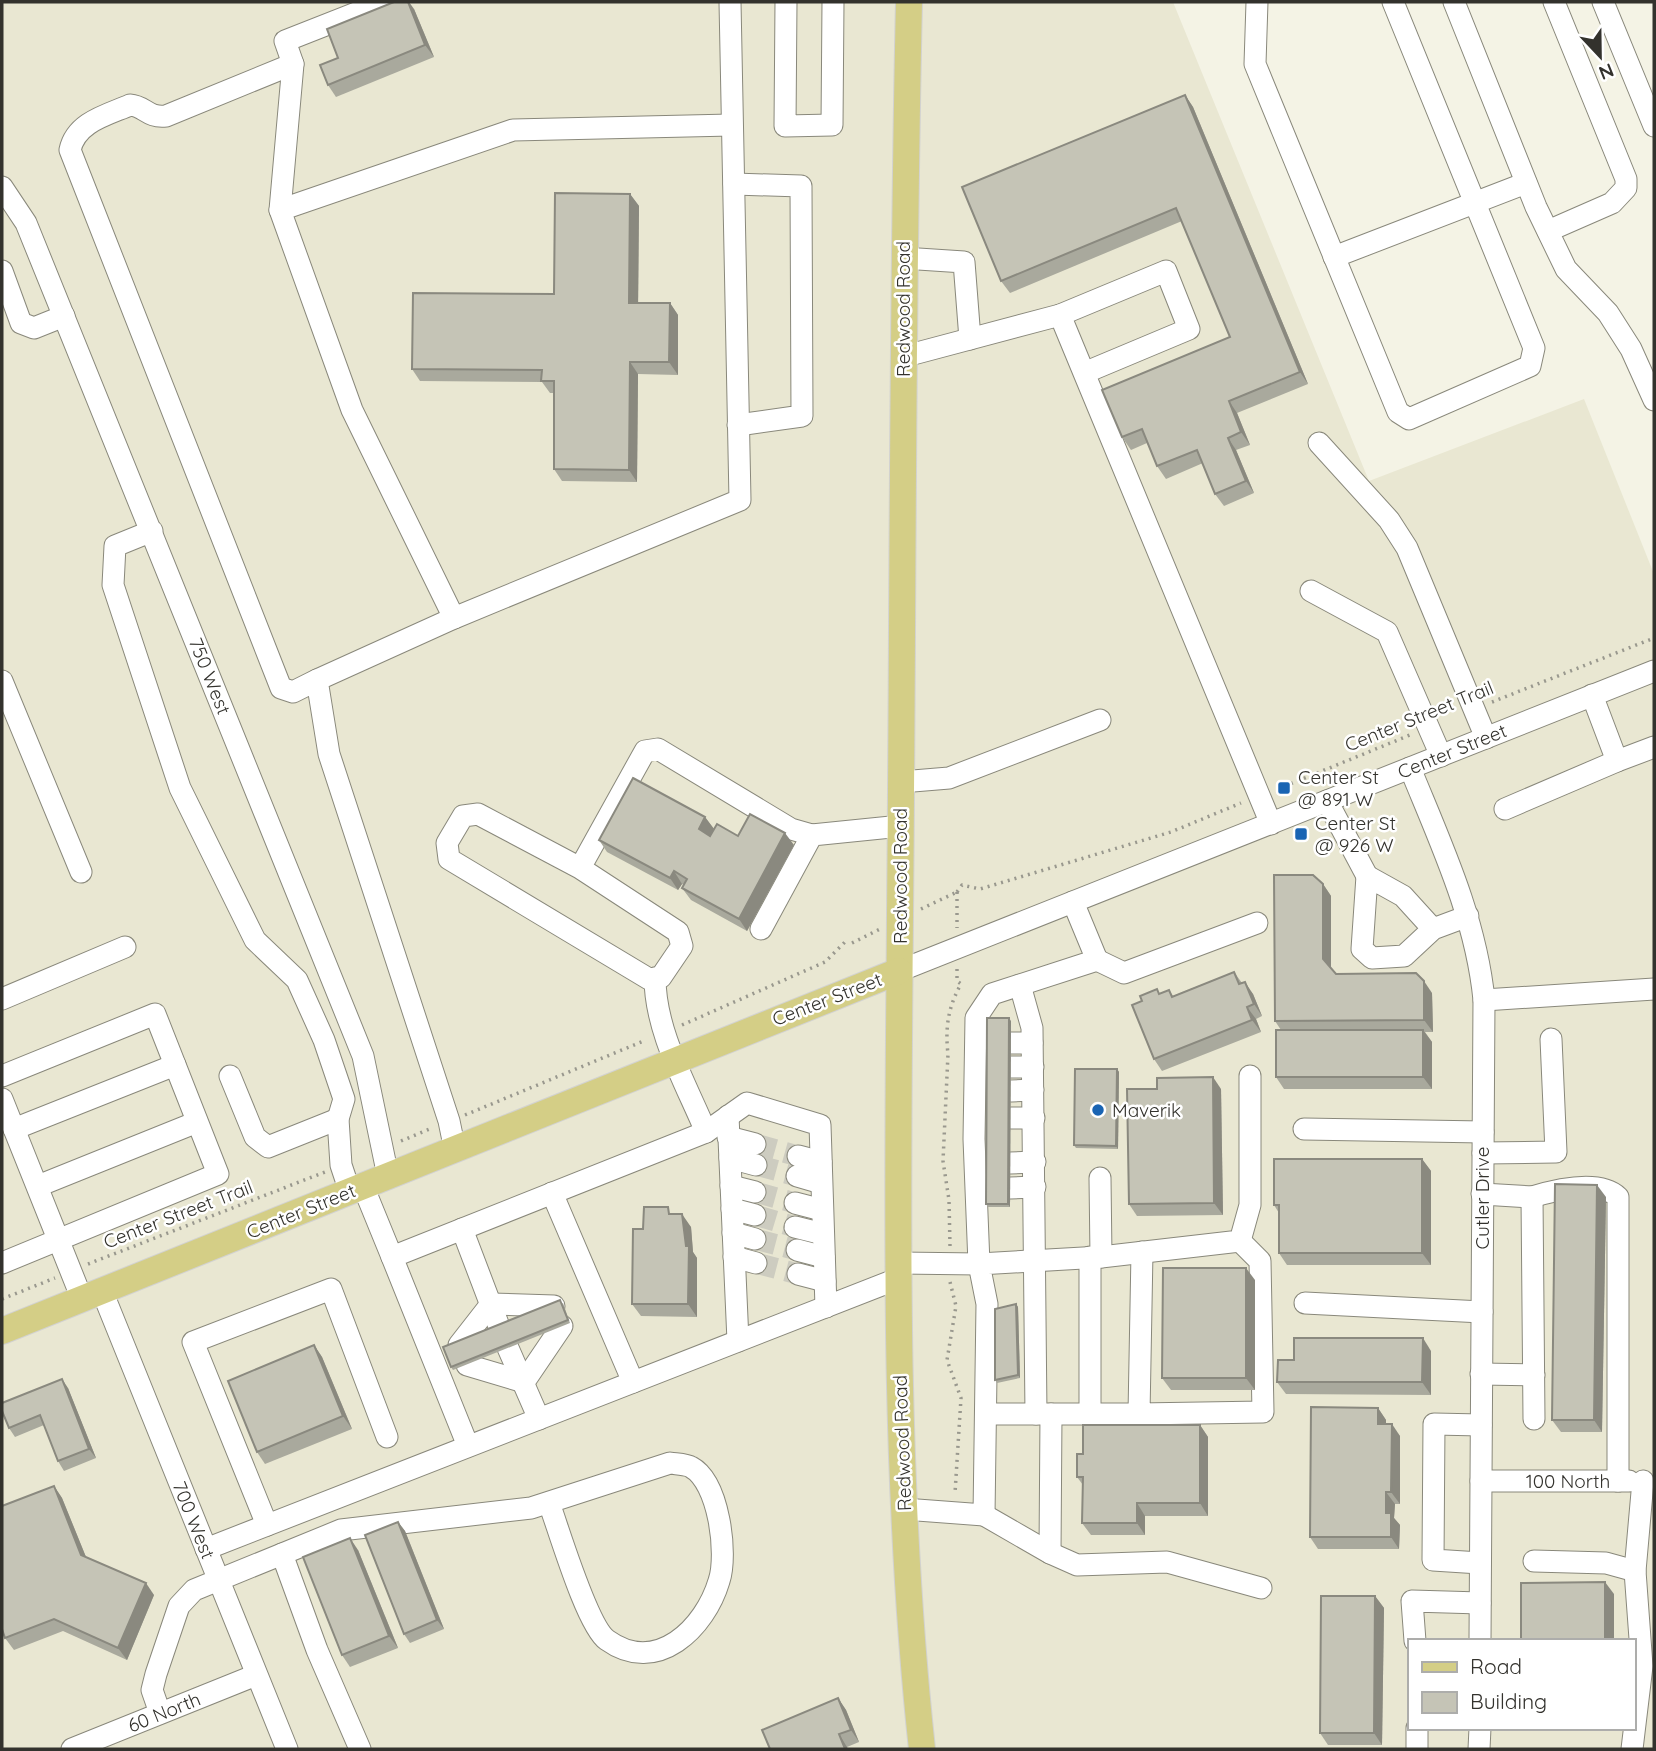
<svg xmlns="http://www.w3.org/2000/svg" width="1656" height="1751" viewBox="0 0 1656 1751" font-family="Quicksand,sans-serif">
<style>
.built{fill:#e9e7d2;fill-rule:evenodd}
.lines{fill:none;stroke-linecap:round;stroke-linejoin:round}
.minor-tunnel{stroke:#cdccc0;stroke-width:21;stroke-dasharray:21 10;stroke-linecap:butt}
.minor-casing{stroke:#89887b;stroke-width:23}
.major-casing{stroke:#d2d2d1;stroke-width:28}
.path{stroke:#99988e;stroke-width:3.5;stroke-dasharray:2 5;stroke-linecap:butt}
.minor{stroke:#fff;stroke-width:21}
.major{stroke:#d4ce86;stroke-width:26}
.wall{fill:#a9a99d}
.shaded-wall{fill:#8a897f}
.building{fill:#c5c4b6;stroke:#8a897f;stroke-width:2}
.poi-dot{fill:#1964b3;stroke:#fff;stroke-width:2.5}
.labels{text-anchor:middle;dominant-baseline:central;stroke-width:5;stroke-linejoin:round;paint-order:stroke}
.street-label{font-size:19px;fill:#33322d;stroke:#fff}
.poi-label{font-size:19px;fill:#33322d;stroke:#fff;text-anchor:start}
</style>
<rect width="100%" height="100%" fill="#f4f3e5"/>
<path class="built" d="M2,2H1173L1369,481L1584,399L1654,574V1749H2ZM1409,1641H1633V1728H1409Z"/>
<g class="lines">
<g class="minor-tunnel">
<path d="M755,1144L798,1156"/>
<path d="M756,1165L797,1176"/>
<path d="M755,1192L795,1203"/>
<path d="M755,1215L795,1227"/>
<path d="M755,1239L797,1250"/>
<path d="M756,1263L798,1274"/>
</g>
<g class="minor-casing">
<g id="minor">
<path d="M384,2L285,41L293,64L280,210L352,410L454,618"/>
<path d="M786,2L785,126L832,125L833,2"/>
<path d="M1257,2L1255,64L1398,412L1409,419L1530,366L1534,348L1393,2"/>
<path d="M1454,2L1536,207L1566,269L1608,313L1631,349L1654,400"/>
<path d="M1603,2L1654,126"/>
<path d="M293,64L166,116C147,118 145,106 130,105C107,115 76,122 70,150L281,688L293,692L317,680"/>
<path d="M734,184L801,186L802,416L738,425"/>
<path d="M2,187L26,223L363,1056L388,1176"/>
<path d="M280,210L513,130L731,125"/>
<path d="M1548,231L1612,203L1626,188V179L1554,2"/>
<path d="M1334,257L1526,183"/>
<path d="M903,258L964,262L970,339"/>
<path d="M2,271L21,323L34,328L64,316"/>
<path d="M902,357L1060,315"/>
<path d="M1084,373L1189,329L1166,271L1060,315L1084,373L1271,824"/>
<path d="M1319,443L1389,520L1407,548L1486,738"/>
<path d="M152,531L115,546L113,585L180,788L255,940L297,980L324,1040L344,1099L338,1119L341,1165L350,1192"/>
<path d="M1311,591L1387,632L1441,756"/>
<path d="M2,681L81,872"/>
<path d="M1592,695L1617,761L1654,747"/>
<path d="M1410,768C1441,844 1476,918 1484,1000L1480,1641"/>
<path d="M901,782L949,778L1100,720"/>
<path d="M1327,801L1367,876"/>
<path d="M1505,809L1617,761"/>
<path d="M580,868L478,814L463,816L447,843L449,859L649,979L661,977L682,946L678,932L580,868L645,751L658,749L791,829L812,835"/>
<path d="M761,929L812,835L901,826"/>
<path d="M1433,929L1403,896L1367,876L1362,949L1372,958L1404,956L1433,929L1468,916"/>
<path d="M1097,960L1124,973L1257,923"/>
<path d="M899,971L1654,671"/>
<path d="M655,978C655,1031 686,1084 706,1132"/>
<path d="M1020,985L1032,1028L1036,1414"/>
<path d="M2,999L125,947"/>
<path d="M1484,1000L1654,989"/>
<path d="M1011,1043H1032"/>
<path d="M1011,1067H1033"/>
<path d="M2,1076L155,1014L218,1174L2,1263"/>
<path d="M230,1076L255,1137L268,1147L338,1119"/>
<path d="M1011,1091L1033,1090"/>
<path d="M2,1099L82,1299"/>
<path d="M728,1116L738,1341"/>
<path d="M1011,1118H1034"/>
<path d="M14,1129L175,1065"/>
<path d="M1304,1129L1483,1132"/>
<path d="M728,1137L755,1144"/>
<path d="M455,1150L449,1121L329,754L317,680L454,618L740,500L730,2"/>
<path d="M1483,1153L1556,1152L1551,1039"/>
<path d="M798,1156L821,1162"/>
<path d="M730,1158L756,1165"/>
<path d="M1010,1163L1035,1162"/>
<path d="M797,1176L821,1183"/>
<path d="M1100,1178L1101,1257"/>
<path d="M38,1186L197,1122"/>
<path d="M363,1186L392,1257"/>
<path d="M731,1186L755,1192"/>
<path d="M1010,1188L1035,1187"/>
<path d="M552,1193L633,1382"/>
<path d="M1482,1194L1532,1197L1534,1419"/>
<path d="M1532,1197C1555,1190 1599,1179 1618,1197V1481"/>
<path d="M795,1203L822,1210"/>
<path d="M732,1209L755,1215"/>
<path d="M795,1227L823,1234"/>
<path d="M462,1229L500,1329"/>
<path d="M733,1233L755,1239"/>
<path d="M797,1250L824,1257"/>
<path d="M1142,1252L1139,1414L1263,1412L1260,1261L1240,1241"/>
<path d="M734,1257L756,1263"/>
<path d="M899,1263L979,1264L974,1139L976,1018L992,994L1097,960L1073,902"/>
<path d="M798,1274L825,1281"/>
<path d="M102,1291L287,1749"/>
<path d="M1305,1303L1482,1312"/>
<path d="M491,1304L554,1306"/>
<path d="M459,1345L491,1304"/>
<path d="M508,1348L539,1419"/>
<path d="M467,1365L524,1382"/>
<path d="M1481,1374L1534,1375"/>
<path d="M524,1382L562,1326"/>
<path d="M986,1414H1139"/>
<path d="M1090,1414V1257"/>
<path d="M468,1446L392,1257L706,1132L747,1103L820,1125L826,1307"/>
<path d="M1481,1481H1629"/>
<path d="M904,1509L984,1515L987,1304L979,1264L1101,1257L1240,1241L1250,1205V1076"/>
<path d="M984,1515L1050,1553L1077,1565L1167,1562L1261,1588"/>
<path d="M267,1525L193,1342L331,1289L387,1437"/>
<path d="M206,1549L897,1279"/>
<path d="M1050,1553L1051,1414"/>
<path d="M282,1554L317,1650L360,1749"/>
<path d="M1534,1561L1606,1563L1635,1571"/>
<path d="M1480,1563L1433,1560L1434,1424L1481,1425"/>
<path d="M1415,1641L1412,1601L1480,1603"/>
<path d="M160,1713L152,1690L156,1674L179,1606L194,1590L341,1530L531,1508L670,1463C676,1464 686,1464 691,1467C719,1482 728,1554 719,1581C705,1628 657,1676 607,1640C587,1626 559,1530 549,1503"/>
<path d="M1417,1728V1749"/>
<path d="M72,1749L256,1675"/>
<path d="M1479,1749L1480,1728"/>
<path d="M1632,1749L1642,1666L1635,1571L1643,1481"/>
</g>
</g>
<g class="major-casing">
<g id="major">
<path d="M909,2C902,306 903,611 900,915C898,1193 892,1472 922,1749"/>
<path d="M2,1331L899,971"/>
</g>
</g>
<g class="path">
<path d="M1492,702L1654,638"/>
<path d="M1278,789L1410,735"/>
<path d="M957,892L962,885L980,889L1171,832L1241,803"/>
<path d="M957,892V928"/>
<path d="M921,909L957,892"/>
<path d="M852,943L880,929"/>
<path d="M682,1025L825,962L848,939"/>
<path d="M465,1115L646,1040"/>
<path d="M401,1141L432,1128"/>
<path d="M950,1246L949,1200L943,1161L948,1054C945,1028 948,1007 961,984L957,981V968"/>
<path d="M88,1264L325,1172"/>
<path d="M950,1282L956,1306L947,1360L961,1398L955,1493"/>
<path d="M2,1299L55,1278"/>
</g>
<use href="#minor" class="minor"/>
<use href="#major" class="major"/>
</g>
<g class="wall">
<path d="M414,9L434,57L336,97L328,85L338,58Z"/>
<path d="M1185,95L1193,107L1308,384L1237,413L1250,445L1236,450L1254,493L1224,506L1215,494L1203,463L1166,479L1157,466L1147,443L1131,450L1122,437L1230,337L1182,221L1010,293L1001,281Z"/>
<path d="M630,194L639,206L638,303H670L678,315V375L638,374L637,482L562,481L554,469V393H550L542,382L420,381L412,369L554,294Z"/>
<path d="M705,817L714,829L738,836L794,845L747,931L691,900L682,888L684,885L682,884L678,890L607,852L599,840Z"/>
<path d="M1323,884L1331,896V969L1336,974L1432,993L1433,1032H1425L1432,1042V1089H1284L1276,1077L1281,1030L1275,1021Z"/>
<path d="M1234,972L1242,983L1253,994L1262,1016L1256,1019L1261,1032L1162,1071L1154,1059L1160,994L1169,990L1173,996Z"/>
<path d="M1011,1021L1010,1207H988L986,1204Z"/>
<path d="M1117,1069L1119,1072L1118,1149L1076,1148L1074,1145Z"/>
<path d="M1157,1089H1221L1223,1215L1137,1216L1129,1204Z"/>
<path d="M1422,1159L1431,1171V1265H1287L1279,1253V1213L1274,1205Z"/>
<path d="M1606,1197L1602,1432H1561L1552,1420Z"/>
<path d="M673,1214L691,1227L693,1252L697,1258V1317L641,1316L632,1304L643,1229Z"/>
<path d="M1255,1280V1390H1171L1162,1378Z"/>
<path d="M563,1303L570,1323L453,1370L451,1367Z"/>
<path d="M1016,1304L1018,1307L1020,1378L997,1383L995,1380Z"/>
<path d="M314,1345L322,1357L352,1429L265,1464L257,1452Z"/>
<path d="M1431,1351V1395L1286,1394L1277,1382L1294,1360Z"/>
<path d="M68,1388L96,1458L64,1471L58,1461L44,1425L15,1437L9,1428Z"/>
<path d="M1378,1408L1386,1420V1424L1400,1436V1504H1395L1394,1518L1400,1525L1399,1549H1318L1310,1537Z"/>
<path d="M1200,1425L1208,1437V1516H1145V1535H1091L1082,1523L1083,1485L1077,1477L1083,1454Z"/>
<path d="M54,1486L62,1498L86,1557L154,1595L127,1660L63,1631L14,1650L5,1638Z"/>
<path d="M398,1522L405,1531L444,1629L410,1643L404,1634Z"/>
<path d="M358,1550L398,1648L350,1667L342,1655Z"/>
<path d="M1375,1596L1384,1608L1382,1745H1328L1320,1733Z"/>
<path d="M838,1698L846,1710L859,1742L847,1747L848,1749H770Z"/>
</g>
<g class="shaded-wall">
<path d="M408,2H409L414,9L434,57L425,45Z"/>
<path d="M1185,95L1193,107L1308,384L1300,372Z"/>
<path d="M630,194L639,206L638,315L629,303Z"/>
<path d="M670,303L678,315V375L669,362Z"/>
<path d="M630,362L638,374L637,482L629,470Z"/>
<path d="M1229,401L1237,413L1250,445L1241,432Z"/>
<path d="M1228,438L1236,450L1254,493L1246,481Z"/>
<path d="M705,817L714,829L707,842L699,829Z"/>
<path d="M785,833L794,845L747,931L739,919Z"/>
<path d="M674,871L682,884L678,890L670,878Z"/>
<path d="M1323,884L1331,896V971L1323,959Z"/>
<path d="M1424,981L1432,993L1433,1032L1424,1020Z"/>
<path d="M1245,982L1253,994L1262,1016L1254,1004Z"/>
<path d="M1247,1007L1256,1019L1261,1032L1252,1020Z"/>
<path d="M1009,1018L1011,1021L1010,1207L1008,1204Z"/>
<path d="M1423,1030L1432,1042V1089L1423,1077Z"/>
<path d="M1117,1069L1119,1072L1118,1149L1116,1146Z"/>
<path d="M1213,1077L1221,1089L1223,1215L1214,1203Z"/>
<path d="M1422,1159L1431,1171V1265L1422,1253Z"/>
<path d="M1597,1185L1606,1197L1602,1432L1594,1420Z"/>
<path d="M682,1214L691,1227L693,1252L697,1258V1317L688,1304L686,1246Z"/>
<path d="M1246,1268L1255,1280V1390L1246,1378Z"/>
<path d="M1016,1304L1018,1307L1020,1378L1018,1375Z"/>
<path d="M1423,1338L1431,1351V1395L1422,1382Z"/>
<path d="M314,1345L322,1357L352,1429L343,1416Z"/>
<path d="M62,1379L68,1388L96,1458L89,1449Z"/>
<path d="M1378,1408L1386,1420V1436L1378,1424Z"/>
<path d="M1392,1424L1400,1436V1504L1391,1492Z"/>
<path d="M1200,1425L1208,1437V1516L1200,1503Z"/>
<path d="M54,1486L62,1498L90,1567L81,1555Z"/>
<path d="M1386,1492L1395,1504L1394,1518L1400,1525L1399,1549L1391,1537L1386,1513Z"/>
<path d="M1137,1503L1145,1516V1535L1137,1523Z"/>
<path d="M398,1522L405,1531L444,1629L437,1620Z"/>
<path d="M350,1538L358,1550L398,1648L389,1636Z"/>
<path d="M1605,1582L1614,1594V1641H1605Z"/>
<path d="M146,1583L154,1595L127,1660L118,1648Z"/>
<path d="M1375,1596L1384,1608L1382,1745L1374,1733Z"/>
<path d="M838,1698L846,1710L859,1742L851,1730Z"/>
<path d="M839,1734L847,1747L848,1749H845Z"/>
</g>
<g class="building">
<path d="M394,2H408L425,45L328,85L320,65L338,58L327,29Z"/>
<path d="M1185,95L1300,372L1229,401L1241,432L1228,438L1246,481L1215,494L1197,450L1157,466L1142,429L1122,437L1102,390L1230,337L1176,208L1001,281L962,187Z"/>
<path d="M555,193L630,194L629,303H670L669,362H630L629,470L554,469V381H541L542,370L412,369L413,293L554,294Z"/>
<path d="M633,778L705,817L699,829L710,836L717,824L738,836L750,814L785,833L739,919L682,888L687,879L674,871L670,878L599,840Z"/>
<path d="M1274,875H1313L1323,884V959L1336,974L1416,973L1424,981V1020L1275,1021Z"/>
<path d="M1234,972L1239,984L1245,982L1254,1004L1247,1007L1252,1020L1154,1059L1132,1005L1142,1001L1140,996L1157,989L1159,994L1169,990L1172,997Z"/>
<path d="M987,1018H1009L1008,1204H986Z"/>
<rect x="1276" y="1030" width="147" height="47"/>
<path d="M1075,1069H1117L1116,1146L1074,1145Z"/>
<path d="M1213,1077L1214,1203L1129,1204L1127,1089H1157V1078Z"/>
<path d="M1274,1159H1422V1253H1279V1205H1274Z"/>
<path d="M1555,1184L1597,1185L1594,1420H1552Z"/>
<path d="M644,1207H668L669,1214H682L686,1246H689L688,1304H632L633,1229H643Z"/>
<path d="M1163,1268H1246V1378H1162Z"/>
<path d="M560,1300L568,1320L451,1367L443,1347Z"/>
<path d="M1016,1304L1018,1375L995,1380V1309Z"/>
<path d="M1294,1338H1423L1422,1382H1277L1278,1360H1294Z"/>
<path d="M314,1345L343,1416L257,1452L228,1381Z"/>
<path d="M62,1379L89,1449L58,1461L40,1415L9,1428L2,1411V1403Z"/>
<path d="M1311,1407L1378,1408V1424H1392L1391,1492H1386V1513H1391V1537H1310Z"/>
<path d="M1083,1425H1200V1503H1137V1523H1082L1083,1477H1077V1454H1083Z"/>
<path d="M54,1486L81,1555L146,1583L118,1648L54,1619L5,1638L2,1629V1506Z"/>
<path d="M398,1522L437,1620L404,1634L365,1535Z"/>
<path d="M350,1538L389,1636L342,1655L303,1557Z"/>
<path d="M1605,1582V1641H1521V1583Z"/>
<path d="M1321,1596H1375L1374,1733H1320Z"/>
<path d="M838,1698L851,1730L839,1734L845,1749H770L762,1730Z"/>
</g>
<g class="poi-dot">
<rect x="1277" y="781" width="14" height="14" rx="3.5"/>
<rect x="1294" y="827" width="14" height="14" rx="3.5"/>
<circle cx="1098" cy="1110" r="7"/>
</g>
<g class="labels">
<g class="street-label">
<text transform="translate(903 309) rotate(-90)">Redwood Road</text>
<text transform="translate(210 676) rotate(68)">750 West</text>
<text transform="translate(1419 716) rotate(-22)">Center Street Trail</text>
<text transform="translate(1452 751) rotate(-22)">Center Street</text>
<text transform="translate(900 876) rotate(-90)">Redwood Road</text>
<text transform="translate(827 999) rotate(-21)">Center Street</text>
<text transform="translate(1482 1198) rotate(-90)">Cutler Drive</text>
<text transform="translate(301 1211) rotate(-22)">Center Street</text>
<text transform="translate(178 1214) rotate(-21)">Center Street Trail</text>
<text transform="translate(902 1443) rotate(-92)">Redwood Road</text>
<text x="1568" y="1481">100 North</text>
<text transform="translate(194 1520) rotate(68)">700 West</text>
<text transform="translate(164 1712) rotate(-22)">60 North</text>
</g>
<g class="poi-label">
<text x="1298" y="777">Center St<tspan x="1298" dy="22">@ 891 W</tspan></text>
<text x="1315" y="823">Center St<tspan x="1315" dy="22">@ 926 W</tspan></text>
<text x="1112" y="1110">Maverik</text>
</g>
</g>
<rect width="1656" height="1751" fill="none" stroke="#33322d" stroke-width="7"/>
<rect x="1408" y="1639" width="228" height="91" fill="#ffffff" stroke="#adadab" stroke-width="2"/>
<rect x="1422" y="1662" width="35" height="10" fill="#d4ce86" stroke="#adadab" stroke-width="2"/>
<text x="1470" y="1674" font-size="21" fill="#33322d">Road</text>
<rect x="1422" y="1692" width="35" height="21" fill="#c5c4b6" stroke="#adadab" stroke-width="2"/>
<text x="1470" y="1709" font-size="21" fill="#33322d">Building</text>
<g transform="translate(1600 56) rotate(158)" stroke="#ffffff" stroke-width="5" paint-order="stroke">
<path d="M0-5L12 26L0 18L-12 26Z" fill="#33322d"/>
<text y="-10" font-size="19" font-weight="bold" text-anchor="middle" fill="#33322d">N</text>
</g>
</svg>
